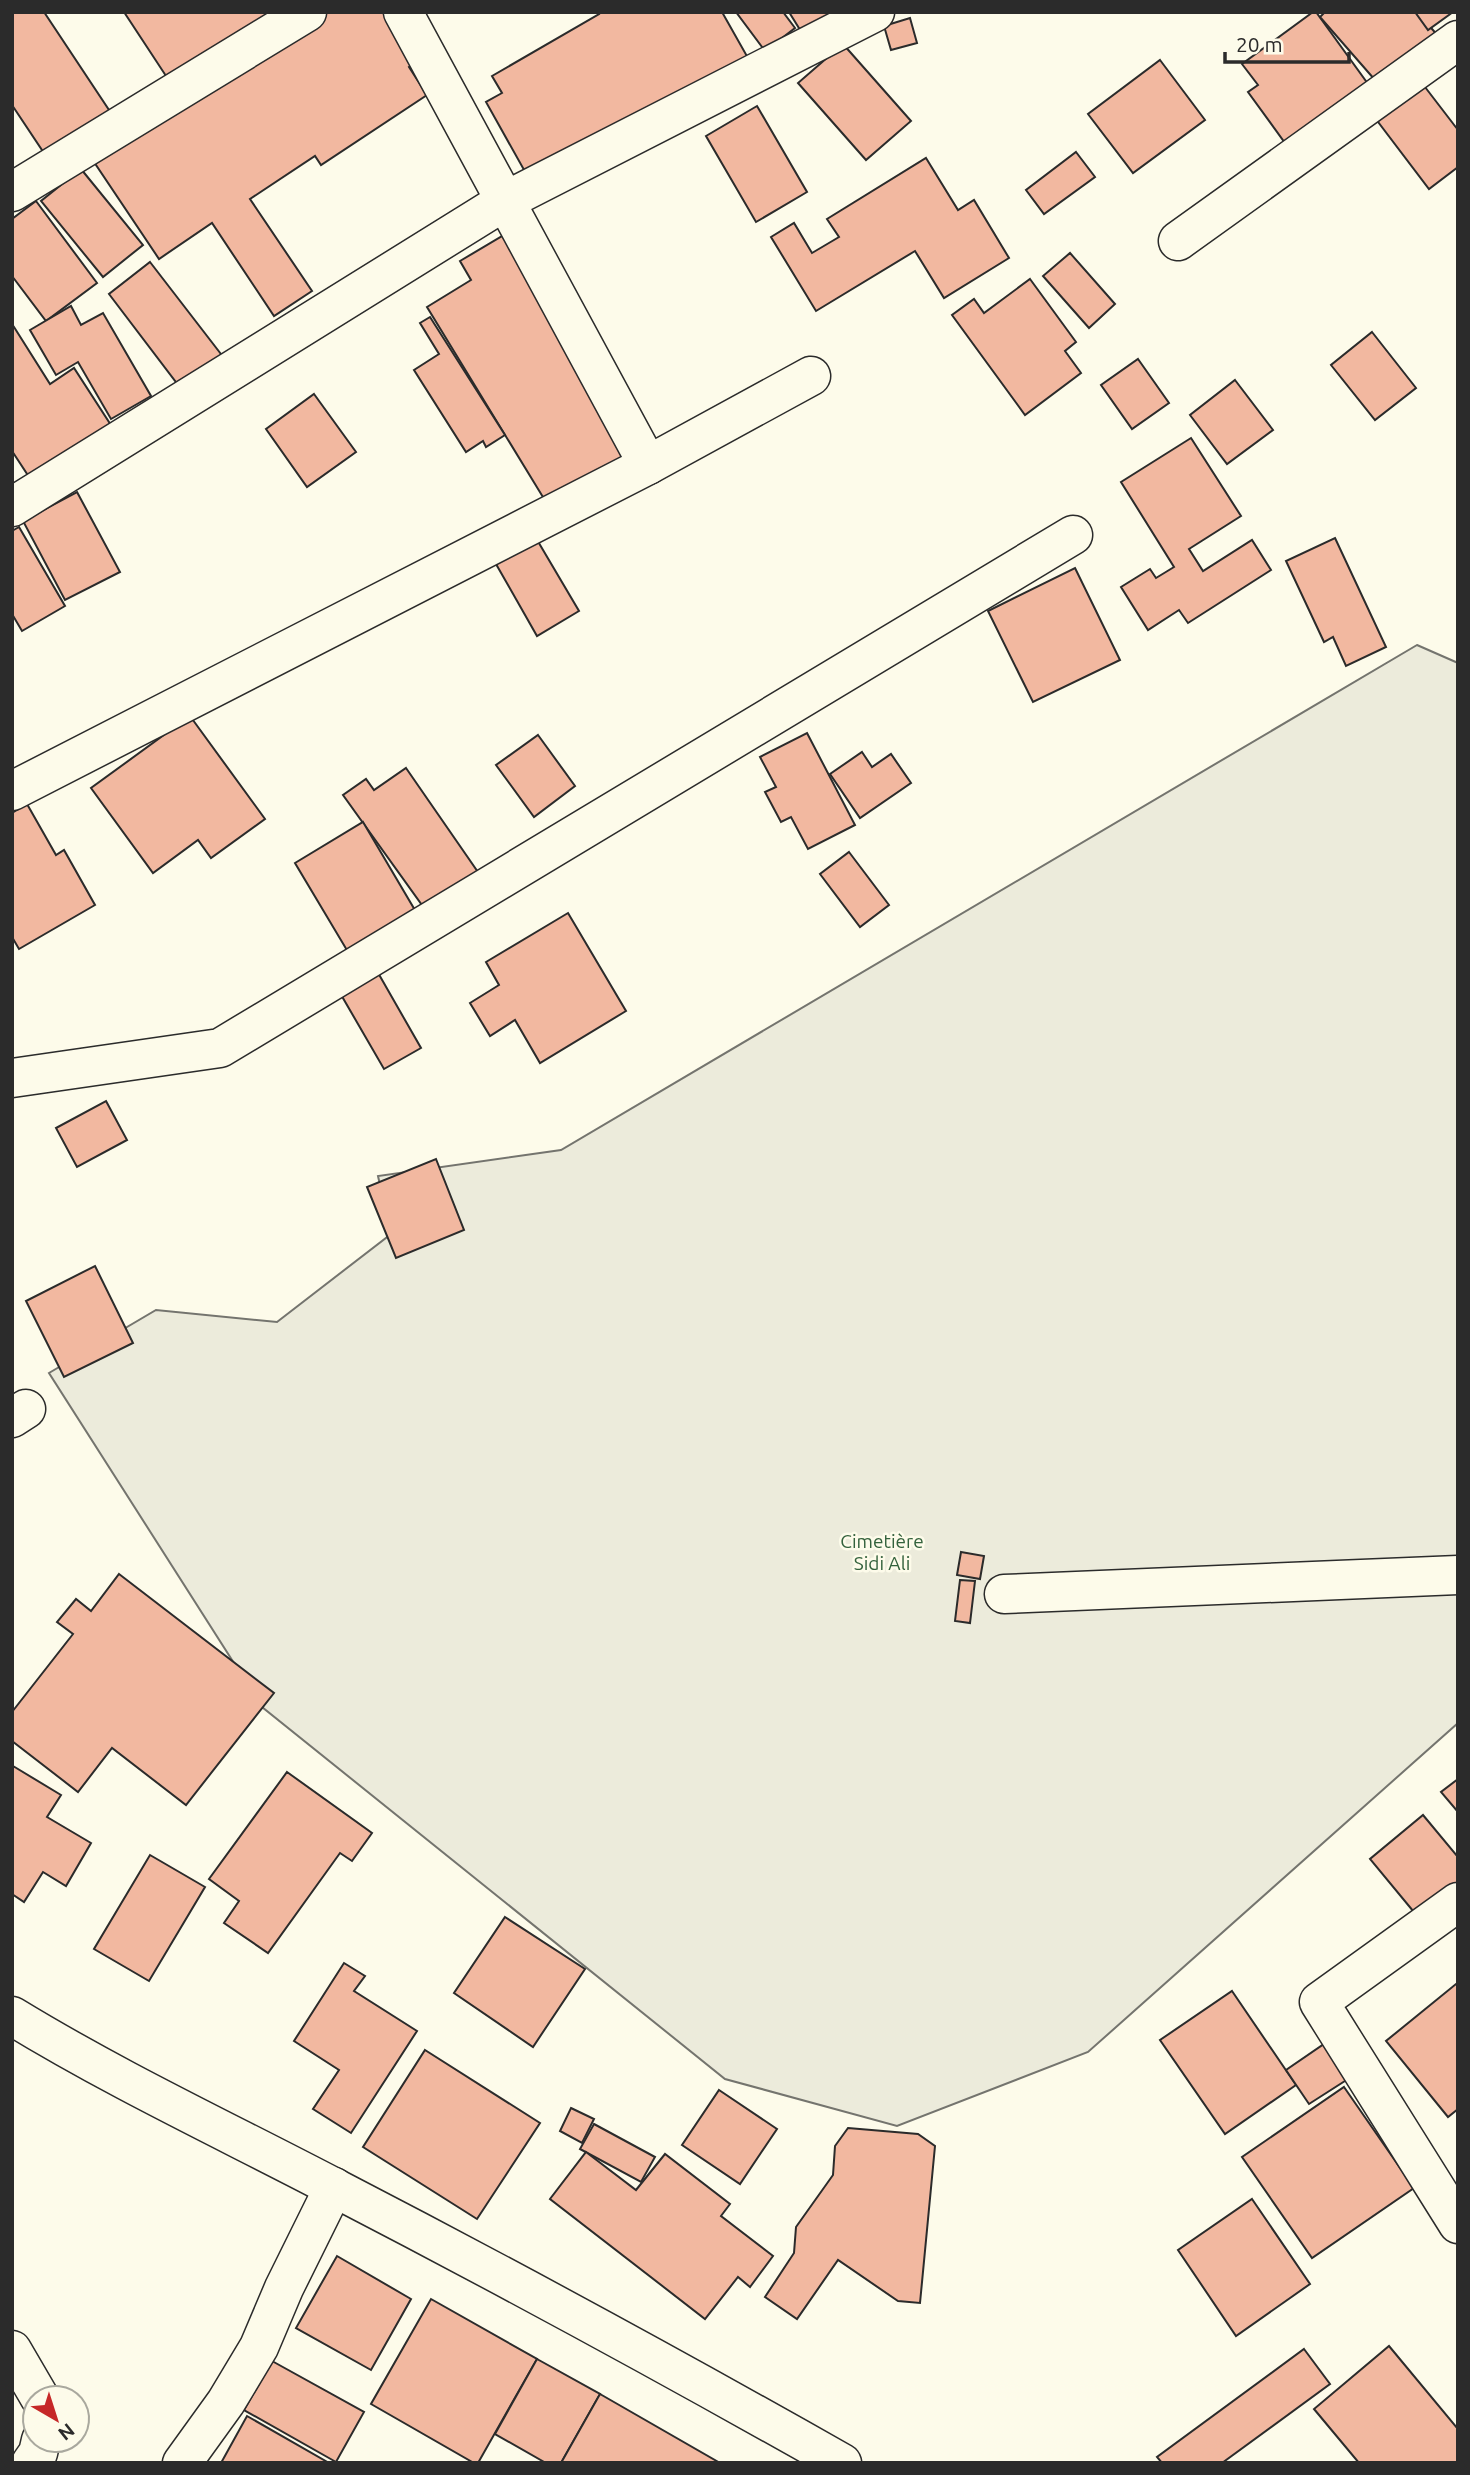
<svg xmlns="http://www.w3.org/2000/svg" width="1470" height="2475" viewBox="0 0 1470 2475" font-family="Ubuntu,sans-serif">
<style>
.green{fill:#ecebdb;stroke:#74746e;stroke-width:2}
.building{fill:#f2b8a0;stroke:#2b2b2b;stroke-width:2}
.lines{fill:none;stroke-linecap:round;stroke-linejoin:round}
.minor-casing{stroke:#2b2b2b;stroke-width:41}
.major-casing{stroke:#2b2b2b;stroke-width:41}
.minor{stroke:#fdfbea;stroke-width:38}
.major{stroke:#fdfbea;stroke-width:38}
.labels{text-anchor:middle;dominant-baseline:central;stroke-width:5;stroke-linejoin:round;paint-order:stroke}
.park-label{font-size:19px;fill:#34623c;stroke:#fdfbea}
</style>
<rect width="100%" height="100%" fill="#fdfbea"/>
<path class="green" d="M1417,645L1458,663V1723L1088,2052L897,2126L725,2079L262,1707L49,1373L156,1310L277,1322L391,1234L378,1176L561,1150Z"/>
<g class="building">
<path d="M12,12H44L113,116L48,159L12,105Z"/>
<path d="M124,12H278L168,79Z"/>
<path d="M317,12H394L424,56L409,67L427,95L321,165L315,156L250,199L312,291L274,316L212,223L159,259L90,156Z"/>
<path d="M598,12H722L748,58L528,177L486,102L502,93L492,76L599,14Z"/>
<path d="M736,12H783L795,28L765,51Z"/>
<path d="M789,12H851L807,41Z"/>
<path d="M1313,12H1316L1376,95L1293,154L1248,92L1258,85L1242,64Z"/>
<path d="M1325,12H1417L1440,38L1382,88L1320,17Z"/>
<path d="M1415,12H1453L1428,30Z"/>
<path d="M910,18L917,43L891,50L884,26Z"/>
<path d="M843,44L911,121L866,160L798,83Z"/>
<path d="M1160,60L1205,120L1133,173L1088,114Z"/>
<path d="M1415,74L1458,130V167L1429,189L1369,110Z"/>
<path d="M757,106L807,192L756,222L706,136Z"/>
<path d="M1076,152L1095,177L1044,214L1026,190Z"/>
<path d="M926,158L958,210L974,200L1009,258L944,298L915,251L816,311L771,237L794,223L812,253L839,237L827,219Z"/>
<path d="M81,169L143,245L103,277L41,201Z"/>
<path d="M36,201L97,283L46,321L12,276V219Z"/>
<path d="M504,235L630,458L549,507L427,307L471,280L460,261Z"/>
<path d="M1070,253L1115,304L1089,328L1043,276Z"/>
<path d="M150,262L224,358L182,390L109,294Z"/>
<path d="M1030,279L1076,342L1065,351L1081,373L1025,415L952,315L974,299L984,313Z"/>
<path d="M71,306L81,325L103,313L151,396L111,419L78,362L56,375L30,330Z"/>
<path d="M430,317L505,435L486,447L483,441L466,452L414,370L439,354L420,323Z"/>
<path d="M14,327L50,384L74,368L118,436L37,489L12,451V329Z"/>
<path d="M1372,332L1416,388L1375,420L1331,365Z"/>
<path d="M1138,359L1169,403L1132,429L1101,385Z"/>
<path d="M1235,380L1273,430L1227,464L1190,415Z"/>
<path d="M314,394L356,452L307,487L266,429Z"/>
<path d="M1191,438L1241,516L1189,549L1203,571L1252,540L1271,570L1188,623L1179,610L1148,630L1121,587L1150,569L1156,578L1174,567L1121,482Z"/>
<path d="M77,492L120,572L65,600L23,521Z"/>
<path d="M19,527L65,606L22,631L12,614V531Z"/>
<path d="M533,533L579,611L537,636L492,557Z"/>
<path d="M1335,538L1386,647L1346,666L1333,637L1324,642L1286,561Z"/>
<path d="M1075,568L1120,660L1033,702L988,611Z"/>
<path d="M190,716L265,819L211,858L198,840L153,873L91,788Z"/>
<path d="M807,733L855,825L808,849L791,817L781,822L765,792L776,787L760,757Z"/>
<path d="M538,735L575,786L534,817L496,765Z"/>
<path d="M862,752L872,767L891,754L911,783L860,818L830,774Z"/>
<path d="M406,768L480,875L427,912L343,795L366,779L374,790Z"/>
<path d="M27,804L56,855L64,850L95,905L19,949L12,937V813Z"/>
<path d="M363,822L419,917L351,957L295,863Z"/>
<path d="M849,852L889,905L860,927L820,874Z"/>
<path d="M568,913L626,1011L540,1063L515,1020L490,1036L470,1003L499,985L486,962Z"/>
<path d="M373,964L421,1048L384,1069L336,986Z"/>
<path d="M106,1101L127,1140L77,1167L56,1128Z"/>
<path d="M436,1159L464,1230L396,1258L367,1187Z"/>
<path d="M95,1266L133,1343L64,1377L26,1301Z"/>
<path d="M961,1552L984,1556L980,1579L957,1575Z"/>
<path d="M119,1574L274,1693L186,1805L112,1748L78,1792L12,1741V1712L73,1634L57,1622L76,1599L91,1611Z"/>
<path d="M960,1580L975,1581L970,1623L955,1621Z"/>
<path d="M13,1766L61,1795L47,1817L91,1843L66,1886L43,1872L24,1902L12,1894Z"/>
<path d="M287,1772L372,1833L352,1861L340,1853L268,1953L224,1923L239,1901L209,1879Z"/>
<path d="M1458,1779V1812L1441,1792Z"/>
<path d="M1423,1815L1458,1857V1895L1423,1923L1370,1859Z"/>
<path d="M150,1855L205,1887L149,1981L94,1949Z"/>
<path d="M505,1917L585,1969L533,2047L454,1993Z"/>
<path d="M344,1963L365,1976L354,1991L417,2031L351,2133L313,2109L339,2070L294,2041Z"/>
<path d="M1456,1984L1458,1986V2109L1448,2117L1386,2041Z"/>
<path d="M1232,1991L1296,2085L1225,2134L1160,2040Z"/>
<path d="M1324,2044L1348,2079L1309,2104L1286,2070Z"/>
<path d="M425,2050L540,2123L477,2219L363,2147Z"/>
<path d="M1344,2087L1414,2188L1312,2258L1242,2157Z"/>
<path d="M719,2090L777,2129L740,2184L682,2145Z"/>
<path d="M571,2108L594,2119L582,2143L560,2131Z"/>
<path d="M594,2124L655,2157L641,2182L580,2149Z"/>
<path d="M848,2128L918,2134L935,2146L920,2303L898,2301L838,2260L797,2319L765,2297L794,2253L796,2227L833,2175L835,2146Z"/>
<path d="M586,2152L636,2190L665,2154L730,2204L721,2216L773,2256L750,2287L738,2277L705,2319L550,2199Z"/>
<path d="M1252,2199L1310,2284L1236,2336L1178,2250Z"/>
<path d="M337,2256L411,2299L371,2370L296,2328Z"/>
<path d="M431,2299L537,2359L478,2463H474L371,2404Z"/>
<path d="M1389,2346L1458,2429V2463H1359L1314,2409Z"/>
<path d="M1304,2349L1330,2384L1222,2463H1162L1157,2457Z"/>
<path d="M537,2359L600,2394L561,2463H546L495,2434Z"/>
<path d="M272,2361L364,2412L336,2462L244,2410Z"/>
<path d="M600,2394L720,2463H561Z"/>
<path d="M247,2416L329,2463H221Z"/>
</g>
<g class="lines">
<g class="minor-casing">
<g id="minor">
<path d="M403,12L648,465"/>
<path d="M12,192L307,12"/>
<path d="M1178,241L1458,40"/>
<path d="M12,507L505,201L875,12"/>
<path d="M12,791L648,465L811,376"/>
<path d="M12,1078L220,1048L1073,535"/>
<path d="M12,1418L26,1409"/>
<path d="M1004,1594L1458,1575"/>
<path d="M1458,1902L1319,2002L1458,2224"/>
<path d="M12,2350L40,2398"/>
<path d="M31,2463L38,2453L41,2440"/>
<path d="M182,2463L226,2402L259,2347L284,2288L334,2187"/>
</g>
</g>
<g class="major-casing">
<path id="major" d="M12,2016C117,2080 226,2131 335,2188C505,2276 674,2368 842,2463"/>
</g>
<use href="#minor" class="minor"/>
<use href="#major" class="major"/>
</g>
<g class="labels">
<g class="park-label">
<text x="882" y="1541">Cimetière<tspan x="882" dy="22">Sidi Ali</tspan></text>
</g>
</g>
<rect width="1470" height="2475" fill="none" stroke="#2b2b2b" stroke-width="28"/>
<g transform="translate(56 2419) rotate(141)"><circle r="33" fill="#fdfbea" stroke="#a9a89e" stroke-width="2"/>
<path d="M0-5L12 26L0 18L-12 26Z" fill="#c62828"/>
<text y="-10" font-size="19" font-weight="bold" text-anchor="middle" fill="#2b2b2b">N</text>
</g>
<path d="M1225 52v10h124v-10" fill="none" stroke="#2b2b2b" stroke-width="3.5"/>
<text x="1236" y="52" font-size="21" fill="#2b2b2b" stroke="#fdfbea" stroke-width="5" paint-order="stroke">20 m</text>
</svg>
